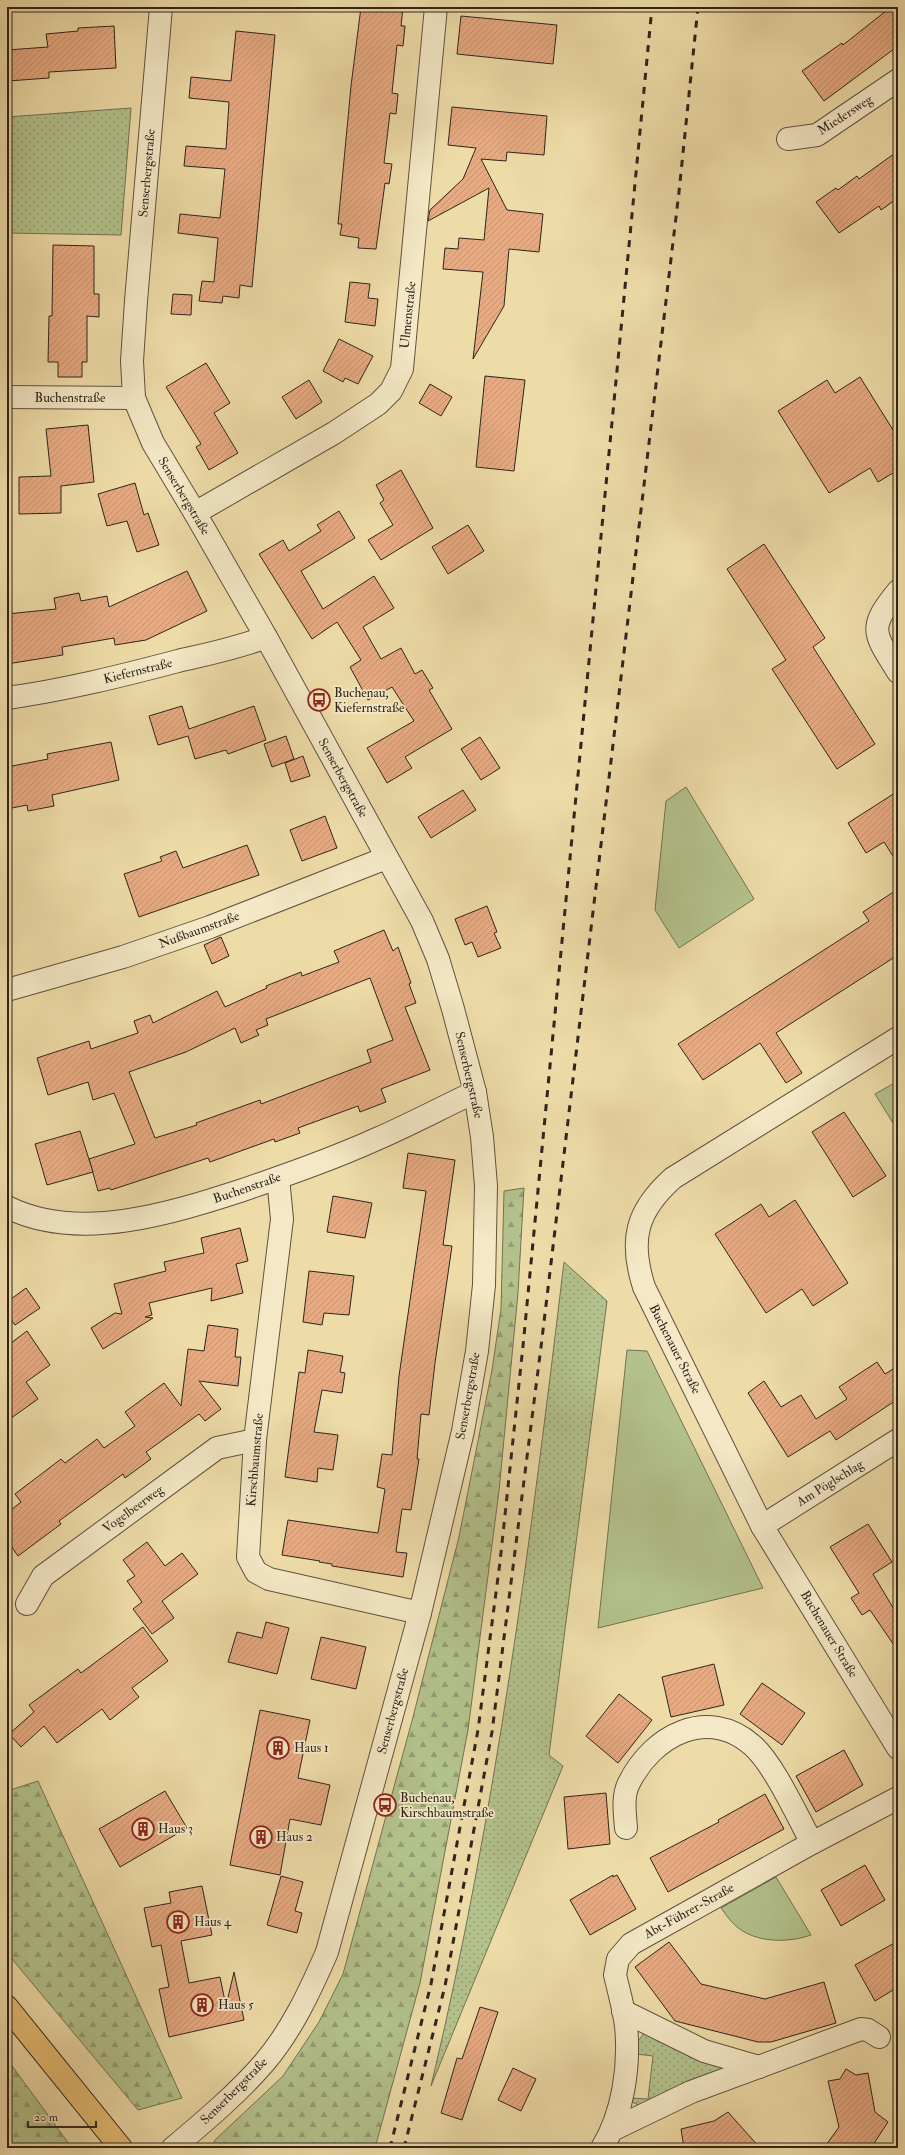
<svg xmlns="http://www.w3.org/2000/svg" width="905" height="2155" viewBox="0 0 905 2155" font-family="'IM FELL Double Pica',serif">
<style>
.grass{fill:url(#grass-dots);stroke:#717354}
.forest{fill:url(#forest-firs);stroke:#717354}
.green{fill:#b3c28c;stroke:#717354}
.building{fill:url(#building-hatch);stroke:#2f241d;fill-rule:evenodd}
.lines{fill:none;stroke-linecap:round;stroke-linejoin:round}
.minor-casing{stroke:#5f5240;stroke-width:24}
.major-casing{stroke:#2f241d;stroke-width:24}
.minor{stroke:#f4e8c6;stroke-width:22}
.major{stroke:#e7be74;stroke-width:22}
.rail{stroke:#2f241d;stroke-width:3;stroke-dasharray:7 7;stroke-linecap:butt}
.labels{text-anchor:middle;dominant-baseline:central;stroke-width:3.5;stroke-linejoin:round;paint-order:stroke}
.street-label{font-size:13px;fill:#2f241d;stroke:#f4e8c6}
.poi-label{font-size:13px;fill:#2f241d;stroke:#f4e8c6;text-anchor:start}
</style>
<defs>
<pattern id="grass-dots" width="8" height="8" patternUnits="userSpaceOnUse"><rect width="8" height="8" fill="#b3c28c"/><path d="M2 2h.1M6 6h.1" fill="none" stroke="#929d72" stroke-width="1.8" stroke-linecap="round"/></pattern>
<pattern id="forest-firs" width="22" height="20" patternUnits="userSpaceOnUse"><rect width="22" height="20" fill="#b3c28c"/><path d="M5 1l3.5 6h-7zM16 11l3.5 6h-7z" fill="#929d72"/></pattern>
<pattern id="building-hatch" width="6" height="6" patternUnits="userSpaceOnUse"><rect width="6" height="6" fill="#e7ab84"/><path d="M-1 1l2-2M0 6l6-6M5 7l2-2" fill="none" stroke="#c69372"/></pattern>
</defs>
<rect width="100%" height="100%" fill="#eedca8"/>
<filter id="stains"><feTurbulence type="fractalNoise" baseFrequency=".005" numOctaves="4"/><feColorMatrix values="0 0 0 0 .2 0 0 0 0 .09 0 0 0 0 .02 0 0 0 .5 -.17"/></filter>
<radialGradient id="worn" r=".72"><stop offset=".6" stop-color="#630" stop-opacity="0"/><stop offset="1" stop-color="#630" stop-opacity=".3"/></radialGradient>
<g class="grass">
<path d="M131,108L121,235L7,233V117Z"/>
<path d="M564,1262L607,1301L549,1755L563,1766L431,2086C496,1815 531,1538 564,1262Z"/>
<path d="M645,2032L733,2065L643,2107L632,2102L631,2098L648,2099L653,2056L636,2054L638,2041Z"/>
</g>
<g class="forest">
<path d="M524,1188L518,1293L499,1491L468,1730L420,1983L375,2148H211L215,2140L283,2076L319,2022L343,1974L413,1717L459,1537L492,1370L501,1309L504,1191Z"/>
<path d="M38,1781L182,2098L138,2110L7,1953V1791Z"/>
<path d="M7,2059L72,2148H7Z"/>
</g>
<g class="green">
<path d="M686,787L754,899L679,948L655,910L666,801Z"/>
<path d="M898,1081V1131L875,1094Z"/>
<path d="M627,1350L647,1351L763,1588L598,1628Z"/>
<path d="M776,1877L811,1935C789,1943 756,1943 737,1927C731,1922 726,1915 721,1908Z"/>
</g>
<g class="building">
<path d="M361,7H403L401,26H405L403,46L397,45L392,93L398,94L396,114L390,113L384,163L392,164L389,184L385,183L376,249L358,248L359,238L340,235L342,224H338L351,86Z"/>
<path d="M891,7H898V46L824,101L802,71L842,43L843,45Z"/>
<path d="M461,16L557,25L553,64L457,54Z"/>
<path d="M114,26L116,68L49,72V78L8,81L7,50L48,47L46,34L78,31V28Z"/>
<path d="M236,31L275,35L252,287L240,285L239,298L223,296L222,303L199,301L202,281L214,282L218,238L178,233L180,214L220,218L225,169L184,166L186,146L226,149L229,102L189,98L191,77L231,81Z"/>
<path d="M452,107L547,116L544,155L507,152L506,161L481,159L507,210L543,214L539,252L509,249L504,306L473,359L483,272L443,269L445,248L458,249L459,238L484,240L489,188L428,221L430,210L463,179L476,148L448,145Z"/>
<path d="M898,151V198L881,210L879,206L839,233L816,202L836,188L838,190L857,176L859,179Z"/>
<path d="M53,245L94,246V294H99V317L87,316V362H82V377H58V362H48L49,316H52Z"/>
<path d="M350,282L370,284L368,298L378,299L375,326L345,322Z"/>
<path d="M173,294L192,295L191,315L171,314Z"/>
<path d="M339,339L373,356L358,384L345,378L343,382L323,371Z"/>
<path d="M206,363L230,403L214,413L238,453L209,470L196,447L201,444L166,387Z"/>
<path d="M485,376L525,380L514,471L476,467Z"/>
<path d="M860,377L898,438V470L878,482L870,468L829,493L778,411L827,380L835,393Z"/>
<path d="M309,380L322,402L296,419L282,397Z"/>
<path d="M430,384L452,397L441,416L419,403Z"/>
<path d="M88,425L94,482L61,486V513L19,514V477L51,476L46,429Z"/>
<path d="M401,470L433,528L381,560L368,540L393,525L380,503L384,500L376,485Z"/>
<path d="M135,483L144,515L148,513L159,545L137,552L127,521L107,526L98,494Z"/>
<path d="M339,511L355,538L301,571L323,609L374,576L394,608L363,627L381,659L401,648L415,674L422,670L433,688L429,690L452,729L405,757L412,768L387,783L367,748L414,721L392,687L368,700L350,667L361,660L337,622L312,639L259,554L283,540L289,551L321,531L317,525Z"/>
<path d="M468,525L484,551L448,574L432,547Z"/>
<path d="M764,544L825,638L813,647L875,744L837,769L772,669L786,660L727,569Z"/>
<path d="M187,571L207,611L146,640L115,645L114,638L62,647L63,655L7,664V614L56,609L54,598L79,593L81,601L107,596L109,607Z"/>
<path d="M182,706L189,729L254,706L266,740L228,754L226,750L195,759L188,736L158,745L149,716Z"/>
<path d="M286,736L294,759L272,767L264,744Z"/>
<path d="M480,737L500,768L481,780L461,749Z"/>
<path d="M111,742L119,780L52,795L54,806L28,811L27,805L7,809V767L48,759L47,754Z"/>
<path d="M303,756L310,776L291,782L285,763Z"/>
<path d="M463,790L476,810L431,838L418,817Z"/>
<path d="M898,791V864L884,842L866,853L848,823Z"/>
<path d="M325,816L337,848L302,861L290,830Z"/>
<path d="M247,845L259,875L139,917L124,874L162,861L160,857L176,851L183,868Z"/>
<path d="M898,889V955L776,1033L802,1073L786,1083L760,1043L703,1080L678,1044L869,921L863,912Z"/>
<path d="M487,906L497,932L494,933L501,948L478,957L472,942L465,945L455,919Z"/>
<path d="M384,930L393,951L398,947L411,983L409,984L416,1003L405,1007L430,1070L381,1089L386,1102L360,1112L358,1106L298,1128L300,1133L275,1142L274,1139L210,1162L208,1158L111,1190L110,1188L98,1191L89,1159L135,1144L114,1093L93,1100L88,1082L48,1095L37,1058L89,1041L91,1049L138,1033L134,1021L150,1015L153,1023L217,991L225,1007L267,988L266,986L301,972L302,976L339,962L334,951ZM370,978L393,1040L367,1050L371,1062L261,1104L260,1100L196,1123L197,1125L155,1138L129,1072L186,1052L235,1028L241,1043L259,1035L256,1030L268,1025L266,1019Z"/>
<path d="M221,937L229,956L212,964L204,945Z"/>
<path d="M844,1112L886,1176L853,1197L812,1132Z"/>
<path d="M80,1131L93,1172L47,1185L35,1144Z"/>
<path d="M408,1153L455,1160L443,1245L452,1246L435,1363L429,1415L421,1414L417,1459H419L411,1510L402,1509L396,1552L407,1553L403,1577L332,1566V1564L319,1562L320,1561L282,1555L288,1520L378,1533L385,1489L377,1487L382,1454L392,1455L399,1376L426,1191L403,1188Z"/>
<path d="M333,1196L372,1203L365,1238L327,1232Z"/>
<path d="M795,1200L848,1283L813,1306L802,1289L766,1313L715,1234L761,1204L769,1217Z"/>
<path d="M240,1228L248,1261L236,1264L243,1293L211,1301L212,1288L149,1303L152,1315L145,1317L153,1318L103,1349L91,1328L115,1313L122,1314L114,1284L166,1271L164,1262L204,1253L201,1238Z"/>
<path d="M309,1271L354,1276L349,1315L324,1313L322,1325L303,1322Z"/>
<path d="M26,1288L40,1308L15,1325L7,1314V1302Z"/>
<path d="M208,1325L238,1329L235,1357H241L238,1386L199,1381L221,1409L205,1421L199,1414L146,1452L151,1459L125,1478L123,1474L59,1521L61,1524L18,1556L7,1540V1513L21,1502L15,1494L61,1459L65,1463L97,1439L104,1448L135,1426L125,1412L164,1383L181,1406L188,1349L204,1351Z"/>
<path d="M27,1331L50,1365L26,1382L38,1399L7,1421V1346Z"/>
<path d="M308,1350L343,1356L340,1372L345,1373L342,1393L322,1390L314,1432L338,1435L333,1470L318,1468L317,1482L285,1477L299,1372L305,1373Z"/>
<path d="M877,1362L885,1374L898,1366V1399L836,1440L830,1431L788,1457L748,1393L764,1381L781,1407L801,1395L816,1419L847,1399L839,1387Z"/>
<path d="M868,1524L892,1562L873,1574L898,1616V1651L870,1610L862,1615L851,1598L859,1593L830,1547Z"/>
<path d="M147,1542L165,1566L182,1553L198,1574L162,1601L174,1618L152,1634L133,1609L142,1602L127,1581L135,1576L123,1560Z"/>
<path d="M266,1622L289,1628L277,1674L228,1662L237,1632L262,1638Z"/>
<path d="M143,1627L168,1661L132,1688L139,1697L110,1720L102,1709L57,1743L44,1726L21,1747L9,1734L34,1712L29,1705L78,1669L81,1673Z"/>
<path d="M321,1637L366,1647L356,1689L311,1679Z"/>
<path d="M714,1664L724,1705L671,1717L662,1677Z"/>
<path d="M762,1683L805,1713L782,1745L740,1714Z"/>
<path d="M619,1694L652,1720L618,1763L586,1736Z"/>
<path d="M260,1710L310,1720L298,1778L330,1785L321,1825L290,1819L280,1875L230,1865Z"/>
<path d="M844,1750L863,1785L816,1812L796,1776Z"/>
<path d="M165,1791L187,1828L120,1867L99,1829Z"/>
<path d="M606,1793L610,1844L568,1849L564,1797Z"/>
<path d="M765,1794L784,1829L668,1892L650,1858L719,1822L718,1820Z"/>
<path d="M865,1865L885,1900L841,1926L821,1890Z"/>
<path d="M613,1875V1877L617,1875L636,1909L590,1935L570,1900Z"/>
<path d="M281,1876L303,1882L295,1911L302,1913L297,1933L267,1925Z"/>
<path d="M202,1886L212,1935L181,1941L189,1983L220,1977L226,2006L234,1972L244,2020L169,2037L159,1989L169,1987L161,1945L152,1947L144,1908L171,1903L169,1892Z"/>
<path d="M898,1941V1987L875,2001L855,1965Z"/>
<path d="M669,1942L701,1984L765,1999L824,1982L836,2023L771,2042H758L675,2021L635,1967Z"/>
<path d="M480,2007L498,2012L462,2120L441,2113L457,2058L462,2059Z"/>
<path d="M513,2068L536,2079L521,2111L498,2100Z"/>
<path d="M846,2069L856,2075L868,2073L875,2112L888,2122L871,2148H824L839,2127L828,2081L840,2079Z"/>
<path d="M728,2112L760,2148H684L681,2129L714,2121Z"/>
</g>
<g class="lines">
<g class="minor-casing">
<g id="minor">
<path d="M161,7L136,301L132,361L134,398L153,443L195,513L266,637L422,921L438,959L453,1009L475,1092L482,1137L486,1186L484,1285L477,1351L463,1431L420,1613L327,1952C310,1991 292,2030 264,2063C237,2094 205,2121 173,2148"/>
<path d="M788,139L817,135L898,80"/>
<path d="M7,397L134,398"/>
<path d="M195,513L334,433L378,404L391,391L402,369L436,7"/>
<path d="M898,591C867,629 874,633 898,672"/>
<path d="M7,698C65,690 121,676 178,661C208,654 238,648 266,637"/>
<path d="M7,990L123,957L210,927L386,858"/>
<path d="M898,1038L673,1178C636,1211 629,1240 644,1287L762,1526L898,1748"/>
<path d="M278,1178L282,1219L255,1440L248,1557L256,1572L269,1579L420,1613"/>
<path d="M7,1207C79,1243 172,1213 243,1190C289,1174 335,1158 379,1138C411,1124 443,1107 475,1092"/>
<path d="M762,1526L898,1440"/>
<path d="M27,1604L43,1576L217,1448L255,1440"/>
<path d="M626,1828C625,1814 622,1796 629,1783C652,1736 707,1706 752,1745C774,1764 797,1816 812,1843"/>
<path d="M623,2011L704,2051L759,2067"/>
<path d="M612,2130L691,2092L861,2029L868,2030L879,2037"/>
<path d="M602,2148C623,2114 630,2066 626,2026C624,2009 619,1992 615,1975L618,1959L631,1944L812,1843L898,1798"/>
</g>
</g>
<g class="major-casing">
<path id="major" d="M7,2007L121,2148"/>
</g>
<use href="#minor" class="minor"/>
<use href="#major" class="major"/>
<g class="rail">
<path d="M390,2148L431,1984L478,1730L500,1562L523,1346L652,7"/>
<path d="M404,2148L445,1986L492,1732L541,1347L679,192L698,7"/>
</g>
</g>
<defs>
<g id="bus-ring" transform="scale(1.15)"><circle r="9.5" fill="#f4e8c6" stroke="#8f2418" stroke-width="1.5"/><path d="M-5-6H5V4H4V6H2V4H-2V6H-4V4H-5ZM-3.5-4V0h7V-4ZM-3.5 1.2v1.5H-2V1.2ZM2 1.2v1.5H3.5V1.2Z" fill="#8f2418"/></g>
<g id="building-ring" transform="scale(1.15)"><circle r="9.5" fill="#f4e8c6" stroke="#8f2418" stroke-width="1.5"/><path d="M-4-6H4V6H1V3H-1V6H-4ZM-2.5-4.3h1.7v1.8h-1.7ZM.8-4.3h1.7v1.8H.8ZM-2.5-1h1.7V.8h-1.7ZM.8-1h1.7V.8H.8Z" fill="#8f2418"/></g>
</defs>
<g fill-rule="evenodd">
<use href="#bus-ring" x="319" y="700"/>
<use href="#building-ring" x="278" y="1748"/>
<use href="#bus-ring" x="385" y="1805"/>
<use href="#building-ring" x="143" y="1829"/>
<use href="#building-ring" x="261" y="1837"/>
<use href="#building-ring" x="178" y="1922"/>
<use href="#building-ring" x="202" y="2005"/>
</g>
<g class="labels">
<g class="street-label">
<text transform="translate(845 115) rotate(-33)">Miedersweg</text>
<text transform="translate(147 173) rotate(-85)">Senserbergstraße</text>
<text transform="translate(408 315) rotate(-84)">Ulmenstraße</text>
<text x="70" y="398">Buchenstraße</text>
<text transform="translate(184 496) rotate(59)">Senserbergstraße</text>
<text transform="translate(138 671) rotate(-14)">Kiefernstraße</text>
<text transform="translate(343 778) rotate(61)">Senserbergstraße</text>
<text transform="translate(199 930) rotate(-20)">Nußbaumstraße</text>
<text transform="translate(469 1075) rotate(77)">Senserbergstraße</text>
<text transform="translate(247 1188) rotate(-19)">Buchenstraße</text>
<text transform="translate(675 1349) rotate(63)">Buchenauer Straße</text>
<text transform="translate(468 1396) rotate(-80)">Senserbergstraße</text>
<text transform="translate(255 1460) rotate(-85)">Kirschbaumstraße</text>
<text transform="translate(830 1483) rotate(-32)">Am Pöglschlag</text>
<text transform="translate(133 1509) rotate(-36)">Vogelbeerweg</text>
<text transform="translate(829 1634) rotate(59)">Buchenauer Straße</text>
<text transform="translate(393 1711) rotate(-75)">Senserbergstraße</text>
<text transform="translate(689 1911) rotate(-29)">Abt-Führer-Straße</text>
<text transform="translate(234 2091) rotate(-45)">Senserbergstraße</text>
</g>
<g class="poi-label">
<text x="334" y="693">Buchenau,<tspan x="334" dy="15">Kiefernstraße</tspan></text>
<text x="294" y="1748">Haus 1</text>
<text x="400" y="1798">Buchenau,<tspan x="400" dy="15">Kirschbaumstraße</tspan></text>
<text x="158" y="1829">Haus 3</text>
<text x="276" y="1837">Haus 2</text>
<text x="194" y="1922">Haus 4</text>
<text x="218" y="2005">Haus 5</text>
</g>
</g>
<rect width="905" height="2155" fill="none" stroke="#eedca8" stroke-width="24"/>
<rect x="8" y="8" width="889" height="2139" fill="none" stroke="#2f241d" stroke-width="2"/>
<rect x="12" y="12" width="881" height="2131" fill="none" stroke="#2f241d"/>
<path d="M28 2121v6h68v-6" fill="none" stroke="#2f241d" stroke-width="2"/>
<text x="34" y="2121" font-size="12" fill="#2f241d" stroke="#f4e8c6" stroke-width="3" paint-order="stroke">20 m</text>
<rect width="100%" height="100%" filter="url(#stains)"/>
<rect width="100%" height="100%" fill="url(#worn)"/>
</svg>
